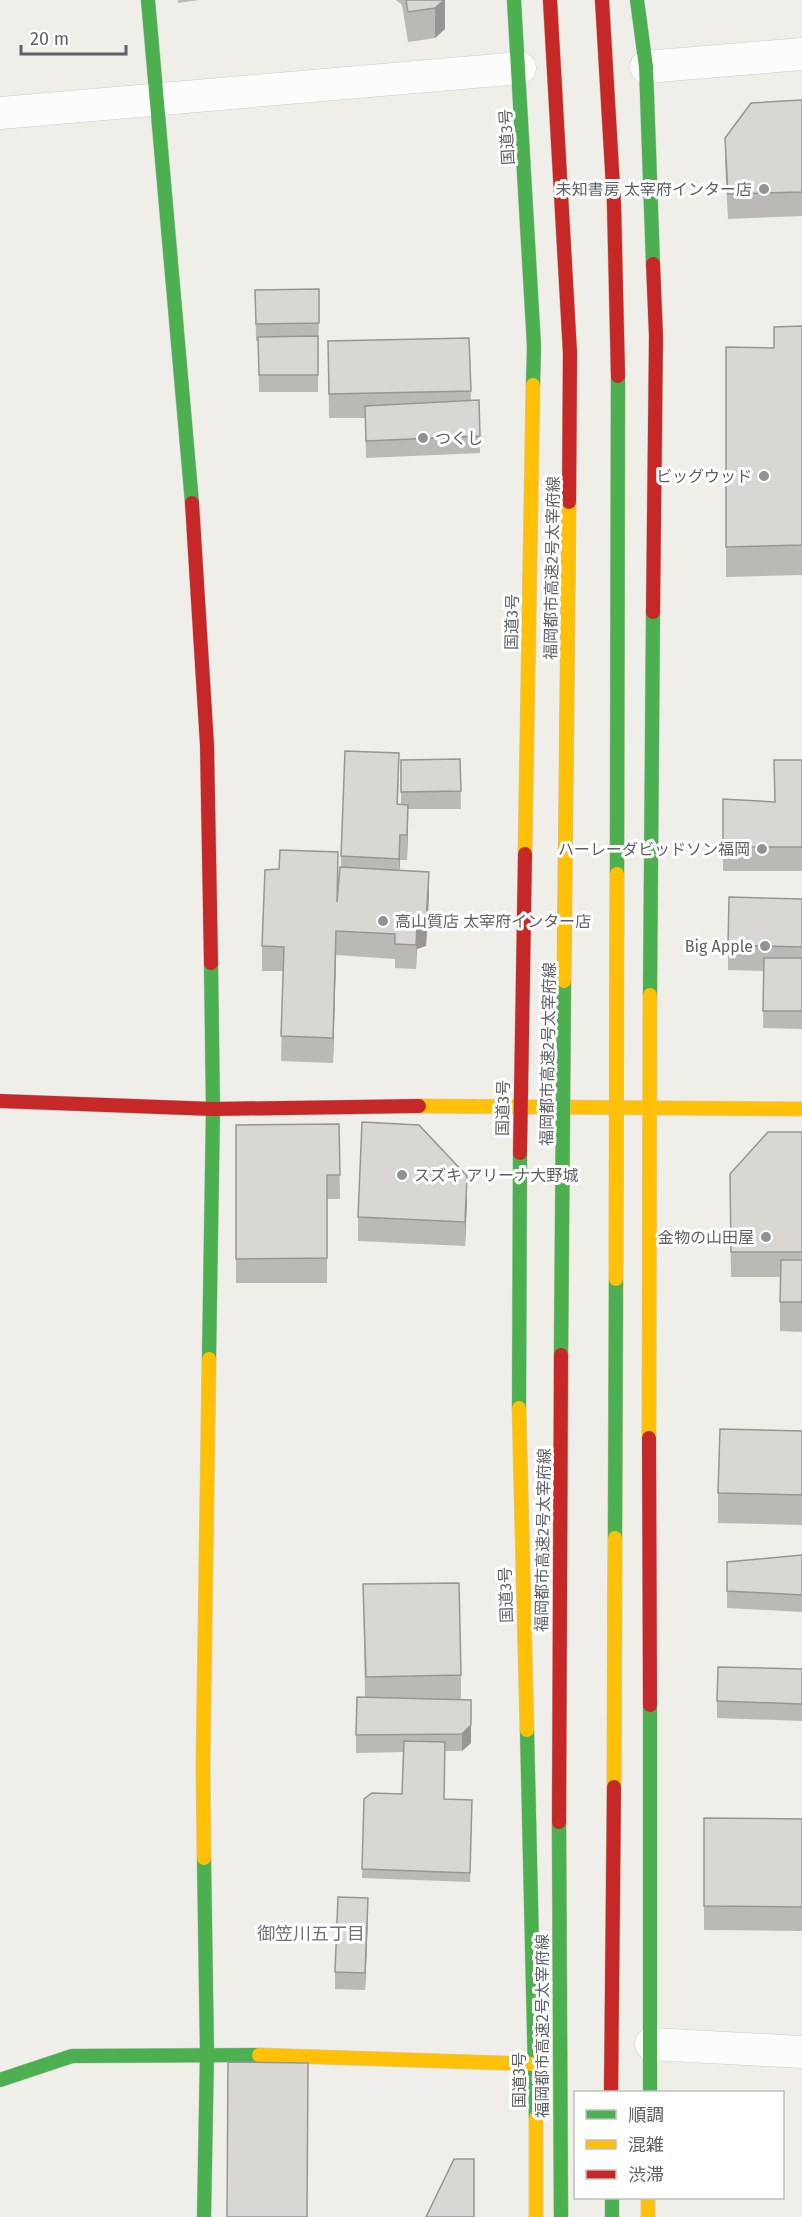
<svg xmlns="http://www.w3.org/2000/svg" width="802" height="2217" viewBox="0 0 802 2217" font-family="'Fira Sans','Noto Sans JP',sans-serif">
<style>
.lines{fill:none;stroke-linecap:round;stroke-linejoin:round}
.street-casing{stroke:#cbcbc9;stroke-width:33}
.fast-casing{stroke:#cbcbca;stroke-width:15}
.slow-casing{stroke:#cbcbca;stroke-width:15}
.jam-casing{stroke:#cbcbca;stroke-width:15}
.street{stroke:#fdfcfc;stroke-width:32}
.fast{stroke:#4caf50;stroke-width:14}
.slow{stroke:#ffc107;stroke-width:14}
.jam{stroke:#c62828;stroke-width:14}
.fast-bridge-casing{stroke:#c7bd95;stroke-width:15;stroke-linecap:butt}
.slow-bridge-casing{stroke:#c7bd95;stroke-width:15;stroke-linecap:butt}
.jam-bridge-casing{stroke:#c7bd95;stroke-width:15;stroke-linecap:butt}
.fast-bridge{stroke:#4caf50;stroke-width:14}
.slow-bridge{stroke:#ffc107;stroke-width:14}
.jam-bridge{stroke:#c62828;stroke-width:14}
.wall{fill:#bab9b6}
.shaded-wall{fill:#979694}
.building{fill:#d8d7d4;stroke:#979694;stroke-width:1.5}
.poi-dot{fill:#919294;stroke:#fff;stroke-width:2}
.labels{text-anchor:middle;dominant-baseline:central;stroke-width:6;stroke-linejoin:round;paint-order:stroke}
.street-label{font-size:16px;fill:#5e6167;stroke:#fff}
.poi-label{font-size:16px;fill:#5e6167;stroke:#fff;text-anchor:end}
.neighbourhood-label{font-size:18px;fill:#6f7379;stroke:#fff}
</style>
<rect width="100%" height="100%" fill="#efeee9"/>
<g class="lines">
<g class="street-casing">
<g id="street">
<path d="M646,67L802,54"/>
<path d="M0,113L520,68"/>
<path d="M651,2044L802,2052"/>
</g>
</g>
<g class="fast-casing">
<g id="fast">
<path d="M148,0L192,503"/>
<path d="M514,0L534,346L533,385"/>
<path d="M637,0L646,67L653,264"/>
<path d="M650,995L653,612"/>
<path d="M209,1359L213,1109L211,963"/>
<path d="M519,1408L520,1153"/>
<path d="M650,1705V2092"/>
<path d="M527,1730L536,2118"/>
<path d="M0,2080L72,2056L259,2055"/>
<path d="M612,2198V2217"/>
<path d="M204,2217L207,2053L204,1858"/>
</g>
</g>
<g class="slow-casing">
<g id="slow">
<path d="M525,854L533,385"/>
<path d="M419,1106L802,1109"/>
<path d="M519,1408L527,1730"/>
<path d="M649,1438L650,995"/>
<path d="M204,1858L203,1765L209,1359"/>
<path d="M259,2055L536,2064"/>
<path d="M536,2118V2217"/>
<path d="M648,2198V2217"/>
</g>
</g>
<g class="jam-casing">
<g id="jam">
<path d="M653,264L656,336L653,612"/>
<path d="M192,503L207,745L211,963"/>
<path d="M0,1101L213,1109L419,1106"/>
<path d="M520,1153L525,854"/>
<path d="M649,1438L650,1705"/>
</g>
</g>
<use href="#street" class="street"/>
<use href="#fast" class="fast"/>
<use href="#slow" class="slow"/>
<use href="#jam" class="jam"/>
<g class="fast-bridge-casing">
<g id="fast-bridge">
<path d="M617,874L618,376"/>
<path d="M561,1355L564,981"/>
<path d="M615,1538L616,1279"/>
<path d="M559,1822L561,2217"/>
</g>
</g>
<g class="slow-bridge-casing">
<g id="slow-bridge">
<path d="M564,981L569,502"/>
<path d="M616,1279L617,874"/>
<path d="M614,1787L615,1538"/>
</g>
</g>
<g class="jam-bridge-casing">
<g id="jam-bridge">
<path d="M550,0L570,353L569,502"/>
<path d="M602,0L614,204L618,376"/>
<path d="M559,1822L561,1355"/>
<path d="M611,2092L614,1787"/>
</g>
</g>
<use href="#fast-bridge" class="fast-bridge"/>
<use href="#slow-bridge" class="slow-bridge"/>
<use href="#jam-bridge" class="jam-bridge"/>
</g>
<g class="wall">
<path d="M178,0H199L178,3Z"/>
<path d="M396,0H445V29L435,38L408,42L402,5Z"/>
<path d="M802,100V216L728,219L725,163V138Z"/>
<path d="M319,289L318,392H259L258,341H256L255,290Z"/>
<path d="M802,326V575L726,577V347L774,348Z"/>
<path d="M469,338L471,401L480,436V453L366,458L365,418H329L328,341Z"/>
<path d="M460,759L461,809H408L407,860H400L399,870L429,896L426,946L417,949L416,969L395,968V959L336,955L333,1063L281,1061L283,971H262V946L338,890L341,867V856L399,777L398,804H401V760Z"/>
<path d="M802,760V871H723V799L775,802Z"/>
<path d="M802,899V1029L763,1028L764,971L728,970V945Z"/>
<path d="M339,1124L340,1199H327V1283H236V1125Z"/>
<path d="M802,1132V1332L780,1331V1277H731L730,1174Z"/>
<path d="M467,1200L465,1246L358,1241V1217Z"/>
<path d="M802,1431V1525L718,1523V1493Z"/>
<path d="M802,1555V1612L727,1608V1562Z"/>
<path d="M363,1584L461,1675V1699H447L471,1717V1743L462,1751H445L444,1799L472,1800L470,1882L362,1878L364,1799L402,1794L403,1752L356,1753V1735L365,1698Z"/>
<path d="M802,1669V1721L717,1718V1701Z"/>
<path d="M704,1818L802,1819V1931L704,1930Z"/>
<path d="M368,1916L365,1990L335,1989V1972Z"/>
</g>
<g class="shaded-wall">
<path d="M444,0H445V29L435,38V8Z"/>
<path d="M408,805V829L407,860V835Z"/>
<path d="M400,835V860L399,883V859Z"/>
<path d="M429,872V896L426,946L417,949L416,969L417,925Z"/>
<path d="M336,931V955L333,1063V1038Z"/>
<path d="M467,1176V1200L465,1246V1222Z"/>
<path d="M471,1700V1743L462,1751V1734Z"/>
<path d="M368,1898V1916L365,1990V1973Z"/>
</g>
<g class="building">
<path d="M406,0H444L435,8L408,12Z"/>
<path d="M802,100V192L728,194L725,138L751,103Z"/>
<path d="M319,289V323L256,324L255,290Z"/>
<path d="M802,326V545L726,547V347L774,348V327Z"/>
<path d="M318,336V375H259L258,337Z"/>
<path d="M469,338L471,391L329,394L328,341Z"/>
<path d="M479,400L480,436L366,441L365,406Z"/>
<path d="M345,751L399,753L397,804L408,805L407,835H400L399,859L341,856Z"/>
<path d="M460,759L461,791L401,792V760Z"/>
<path d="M774,760H802V847H723V799L775,802Z"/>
<path d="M280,850L338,852L337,902L340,867L429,872L426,922L417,925L416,945L395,944V934L336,931L333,1038L281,1036L284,947L262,946L265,870L279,869Z"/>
<path d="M729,897L802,899V947L728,945Z"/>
<path d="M764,958H802V1011H763Z"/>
<path d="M362,1122L419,1125L467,1176L465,1222L358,1217Z"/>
<path d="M339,1124L340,1175H327V1258L236,1259V1125Z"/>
<path d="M768,1132H802V1252H731L730,1174Z"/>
<path d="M781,1260H802V1302H780Z"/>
<path d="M720,1429L802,1431V1495L718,1493Z"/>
<path d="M802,1555V1595L727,1591V1562Z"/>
<path d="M459,1583L461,1675L366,1677L363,1584Z"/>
<path d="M718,1667L802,1669V1704L717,1701Z"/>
<path d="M357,1697L471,1700V1725L462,1734L356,1735Z"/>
<path d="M404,1741L445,1742L444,1799L472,1800L470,1873L362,1869L364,1799L372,1793L402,1794Z"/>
<path d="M704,1818L802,1819V1907L704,1906Z"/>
<path d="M338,1897L368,1898L365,1973L335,1972Z"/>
<path d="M228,2062L308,2063L307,2217H227Z"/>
<path d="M454,2159H474V2217H426Z"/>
</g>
<g class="poi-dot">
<circle cx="764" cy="189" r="6"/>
<circle cx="423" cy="438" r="6"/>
<circle cx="764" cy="476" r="6"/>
<circle cx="762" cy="849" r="6"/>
<circle cx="383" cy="921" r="6"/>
<circle cx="765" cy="946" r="6"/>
<circle cx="402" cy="1175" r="6"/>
<circle cx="766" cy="1237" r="6"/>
</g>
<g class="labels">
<g class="street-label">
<text transform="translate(507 137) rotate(-93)">国道3号</text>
<text transform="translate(552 568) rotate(-89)">福岡都市高速2号太宰府線</text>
<text transform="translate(512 622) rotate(-89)">国道3号</text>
<text transform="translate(548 1054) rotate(-89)">福岡都市高速2号太宰府線</text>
<text transform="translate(503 1108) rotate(-89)">国道3号</text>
<text transform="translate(543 1540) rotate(-89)">福岡都市高速2号太宰府線</text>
<text transform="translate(506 1595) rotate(-92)">国道3号</text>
<text transform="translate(542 2026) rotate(-90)">福岡都市高速2号太宰府線</text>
<text transform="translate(519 2080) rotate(-90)">国道3号</text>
</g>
<g class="poi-label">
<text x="752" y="189">未知書房 太宰府インター店</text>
<text x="435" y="438" text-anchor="start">つくし</text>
<text x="752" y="476">ビッグウッド</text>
<text x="750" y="849">ハーレーダビッドソン福岡</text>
<text x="395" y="921" text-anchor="start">高山質店 太宰府インター店</text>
<text x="753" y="946">Big Apple</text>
<text x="414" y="1175" text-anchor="start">スズキ アリーナ大野城</text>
<text x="754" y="1237">金物の山田屋</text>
</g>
<g class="neighbourhood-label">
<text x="311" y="1934">御笠川五丁目</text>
</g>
</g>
<rect x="574" y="2091" width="210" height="108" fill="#ffffff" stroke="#bfc0c2" stroke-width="1.5"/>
<rect x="586" y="2110" width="30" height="9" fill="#4caf50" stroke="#bfc0c2" stroke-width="1.5"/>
<text x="628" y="2121" font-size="18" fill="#5e6167">順調</text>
<rect x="586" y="2140" width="30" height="9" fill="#ffc107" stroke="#bfc0c2" stroke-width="1.5"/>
<text x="628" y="2151" font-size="18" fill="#5e6167">混雑</text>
<rect x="586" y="2170" width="30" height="9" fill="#c62828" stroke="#bfc0c2" stroke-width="1.5"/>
<text x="628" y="2181" font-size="18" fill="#5e6167">渋滞</text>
<path d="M21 45v9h105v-9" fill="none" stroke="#5e6167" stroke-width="3"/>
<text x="30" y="45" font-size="18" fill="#5e6167" stroke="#ffffff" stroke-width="4.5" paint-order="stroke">20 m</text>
</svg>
